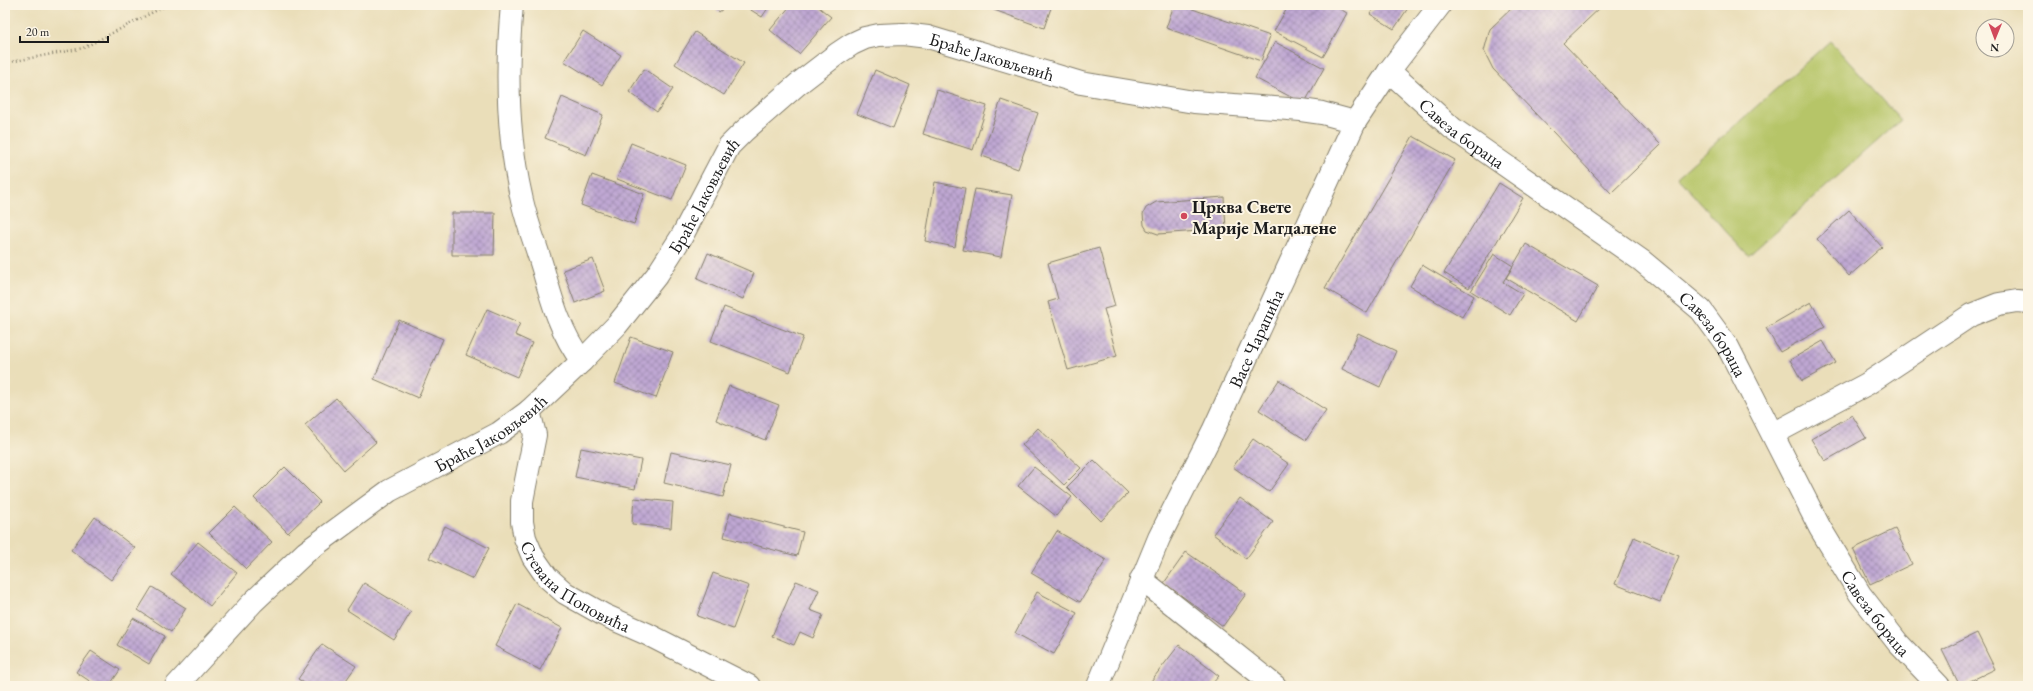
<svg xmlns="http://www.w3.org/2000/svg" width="2033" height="691" viewBox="0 0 2033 691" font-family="'EB Garamond',serif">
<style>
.garden{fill:#b6c567;stroke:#697042}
.building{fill:url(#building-cross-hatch)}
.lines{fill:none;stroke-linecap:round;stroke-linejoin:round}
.minor-casing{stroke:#837d6a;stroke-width:24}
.path{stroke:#837d6a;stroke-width:2.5;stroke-dasharray:1 3;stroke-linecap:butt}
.minor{stroke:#fff;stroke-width:22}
.poi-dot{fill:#d1495b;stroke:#fcf5e5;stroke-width:1.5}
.labels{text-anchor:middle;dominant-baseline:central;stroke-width:4;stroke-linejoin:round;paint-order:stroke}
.street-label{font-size:18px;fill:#1c1c1c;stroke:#fcf5e5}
.poi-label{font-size:18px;font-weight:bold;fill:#1c1c1c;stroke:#fcf5e5;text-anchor:start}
</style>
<defs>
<pattern id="building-cross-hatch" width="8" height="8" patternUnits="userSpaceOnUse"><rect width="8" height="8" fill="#bfa7d3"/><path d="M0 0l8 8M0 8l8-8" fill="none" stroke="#9a87aa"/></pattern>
</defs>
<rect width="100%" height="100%" fill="#fcf5e5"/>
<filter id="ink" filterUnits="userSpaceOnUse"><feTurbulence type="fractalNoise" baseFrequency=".025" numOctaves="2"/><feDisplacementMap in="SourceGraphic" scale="8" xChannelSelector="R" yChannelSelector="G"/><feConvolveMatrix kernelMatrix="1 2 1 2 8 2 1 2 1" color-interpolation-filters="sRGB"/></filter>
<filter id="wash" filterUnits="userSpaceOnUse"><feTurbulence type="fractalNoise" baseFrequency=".012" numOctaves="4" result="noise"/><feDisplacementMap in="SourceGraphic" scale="16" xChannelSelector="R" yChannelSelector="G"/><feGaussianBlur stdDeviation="0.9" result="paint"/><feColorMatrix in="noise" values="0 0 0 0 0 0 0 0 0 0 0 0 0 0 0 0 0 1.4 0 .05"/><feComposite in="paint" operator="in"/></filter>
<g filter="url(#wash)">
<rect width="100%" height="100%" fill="#eadeb9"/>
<path class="garden" d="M1830,41L1901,120L1748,256L1677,177Z"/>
<g id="blocks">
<g class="building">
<path d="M713,5H728L719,12Z"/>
<path d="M743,5H770L762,17Z"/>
<path d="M791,5H816L831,17L799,54L770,30Z"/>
<path d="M995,5H1052L1044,28L994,10Z"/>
<path d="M1174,5H1181L1270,36L1261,61L1166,28Z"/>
<path d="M1289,5H1333L1347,13L1323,57L1274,31Z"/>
<path d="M1377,5H1410L1394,29L1370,14Z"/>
<path d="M1515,5H1603L1563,43L1661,145L1611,193L1493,69L1484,51L1490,29Z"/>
<path d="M583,31L621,55L602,85L564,61Z"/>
<path d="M695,32L744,63L724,95L675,64Z"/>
<path d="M1275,42L1324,68L1304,104L1255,78Z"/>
<path d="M644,69L673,89L657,112L629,92Z"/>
<path d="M875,70L910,85L893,128L857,114Z"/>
<path d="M937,90L987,106L973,150L923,134Z"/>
<path d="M562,97L603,115L586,155L545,138Z"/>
<path d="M1001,100L1038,113L1018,169L982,156Z"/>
<path d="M1413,136L1455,160L1367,313L1325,288Z"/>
<path d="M631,143L686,165L672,200L617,179Z"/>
<path d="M592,175L644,194L634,224L581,205Z"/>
<path d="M935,182L965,188L955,247L925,241Z"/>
<path d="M1499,183L1523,198L1469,288L1444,273Z"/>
<path d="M975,189L1012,195L1001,257L963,250Z"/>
<path d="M1224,197L1226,229L1158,234L1147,230L1144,225L1143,214L1146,208L1156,202Z"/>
<path d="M1849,210L1882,247L1849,276L1817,239Z"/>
<path d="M452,213H495L494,255H452Z"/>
<path d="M1526,244L1598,286L1578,321L1506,278Z"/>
<path d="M1099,248L1115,306L1104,309L1117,356L1068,370L1048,302L1058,299L1048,263Z"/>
<path d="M708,253L754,273L743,299L697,279Z"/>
<path d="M1494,254L1513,266L1503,282L1523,294L1510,315L1471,291Z"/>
<path d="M593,259L605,291L575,303L563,270Z"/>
<path d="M1422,265L1474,296L1462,317L1410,286Z"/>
<path d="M1811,302L1825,327L1780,352L1766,328Z"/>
<path d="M724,307L803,337L790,372L711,341Z"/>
<path d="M487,309L520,323L515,335L532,343L517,377L466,355Z"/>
<path d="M399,320L443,339L418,398L374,379Z"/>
<path d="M1358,333L1396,351L1380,387L1342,369Z"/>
<path d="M631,337L673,352L656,398L615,383Z"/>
<path d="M1823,341L1836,363L1802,381L1790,360Z"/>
<path d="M1279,380L1326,410L1306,440L1259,410Z"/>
<path d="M729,386L779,405L765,440L716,420Z"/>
<path d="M336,398L376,442L344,470L305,425Z"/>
<path d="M1852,415L1866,438L1825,461L1811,439Z"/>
<path d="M1038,428L1081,468L1064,485L1022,445Z"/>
<path d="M1253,439L1289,464L1269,492L1233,467Z"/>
<path d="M581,448L641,460L635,489L575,477Z"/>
<path d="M671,452L731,465L723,497L664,483Z"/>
<path d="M1094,460L1128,493L1101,521L1067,487Z"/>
<path d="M285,467L320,502L288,533L254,498Z"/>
<path d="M1034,467L1072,497L1056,516L1018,486Z"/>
<path d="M634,498L673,502L671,528L632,524Z"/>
<path d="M1240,498L1273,522L1246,559L1213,534Z"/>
<path d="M235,507L272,542L246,569L209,533Z"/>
<path d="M730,513L803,532L797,556L724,537Z"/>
<path d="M95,517L135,548L111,580L71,550Z"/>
<path d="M445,526L489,548L473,579L429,558Z"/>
<path d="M1895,529L1912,564L1870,584L1853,549Z"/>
<path d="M1057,531L1106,560L1080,602L1031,573Z"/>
<path d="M1634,537L1679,556L1660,602L1615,584Z"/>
<path d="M198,542L237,573L210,606L171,574Z"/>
<path d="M1186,552L1246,594L1223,626L1164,583Z"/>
<path d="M713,573L749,586L733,629L697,616Z"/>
<path d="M796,581L819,590L810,610L823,615L813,638L800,632L794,645L772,636Z"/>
<path d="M364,583L411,612L394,640L347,610Z"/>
<path d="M152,587L186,608L171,632L138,610Z"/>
<path d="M1037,592L1077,613L1054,654L1015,633Z"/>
<path d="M517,604L562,628L540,670L495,646Z"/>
<path d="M133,618L165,636L149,664L117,645Z"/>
<path d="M1977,633L1995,669L1960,686L1942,650Z"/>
<path d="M322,644L356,666L342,686H309L298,679Z"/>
<path d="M1179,645L1219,676L1210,686L1148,685Z"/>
<path d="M91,651L120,670L109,686H97L76,672Z"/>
</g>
</g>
</g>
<g filter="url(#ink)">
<use href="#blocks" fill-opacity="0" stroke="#837d6a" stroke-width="1"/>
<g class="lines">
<g class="minor-casing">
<g id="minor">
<path d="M512,5C506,68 507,134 521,196C526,221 536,245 543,269C552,301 561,334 582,361"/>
<path id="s1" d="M1389,71L1452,128L1642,261L1701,310L1728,347L1820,528L1860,594L1898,643L1939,686"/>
<path id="s2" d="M529,411L535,435L522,501V522L525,538L533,557L547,577L565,593L604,615L647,634L749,686"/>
<path d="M1773,434L1867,384L1971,315L1999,304L2017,301L2028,302"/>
<path d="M1141,579L1275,686"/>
<path id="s3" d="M176,686L253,602L306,552L389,491L499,433L529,411L582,361L617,325L657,275L682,236L729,146L744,131L798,84L837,54L852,44L865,38L879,35L903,34L928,37L1081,83L1194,102L1301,110L1322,113L1355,122"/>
<path id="s4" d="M1098,686L1159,538L1213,431L1355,122L1389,71L1440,5"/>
</g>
</g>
<path class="path" d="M5,63L83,48L167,5"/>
<use href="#minor" class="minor"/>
</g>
</g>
<circle class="poi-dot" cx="1184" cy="216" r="4"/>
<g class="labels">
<g class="street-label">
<text stroke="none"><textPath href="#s3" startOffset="1091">Браће Јаковљевић</textPath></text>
<text stroke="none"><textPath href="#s1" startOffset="96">Савеза бораца</textPath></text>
<text stroke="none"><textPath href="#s3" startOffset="731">Браће Јаковљевић</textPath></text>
<text stroke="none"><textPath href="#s1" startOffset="420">Савеза бораца</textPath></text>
<text stroke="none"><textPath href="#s4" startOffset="382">Васе Чарапића</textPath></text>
<text stroke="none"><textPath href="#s3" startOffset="407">Браће Јаковљевић</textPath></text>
<text stroke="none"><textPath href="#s2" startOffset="202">Стевана Поповића</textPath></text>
<text stroke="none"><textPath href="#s1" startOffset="744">Савеза бораца</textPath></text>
</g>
<g class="poi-label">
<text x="1192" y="206">Црква Свете<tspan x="1192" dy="21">Марије Магдалене</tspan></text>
</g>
</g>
<rect width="2033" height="691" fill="none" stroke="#fcf5e5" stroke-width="20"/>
<g transform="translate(1995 38) rotate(181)"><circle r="19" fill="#fcf5e5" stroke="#a29e95"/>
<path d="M0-3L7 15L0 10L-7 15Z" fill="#d1495b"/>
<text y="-6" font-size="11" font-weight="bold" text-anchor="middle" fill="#1c1c1c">N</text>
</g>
<path d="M20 36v6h88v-6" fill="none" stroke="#1c1c1c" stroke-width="2"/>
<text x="26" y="36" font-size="12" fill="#1c1c1c" stroke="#fcf5e5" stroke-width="3" paint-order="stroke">20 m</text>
</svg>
